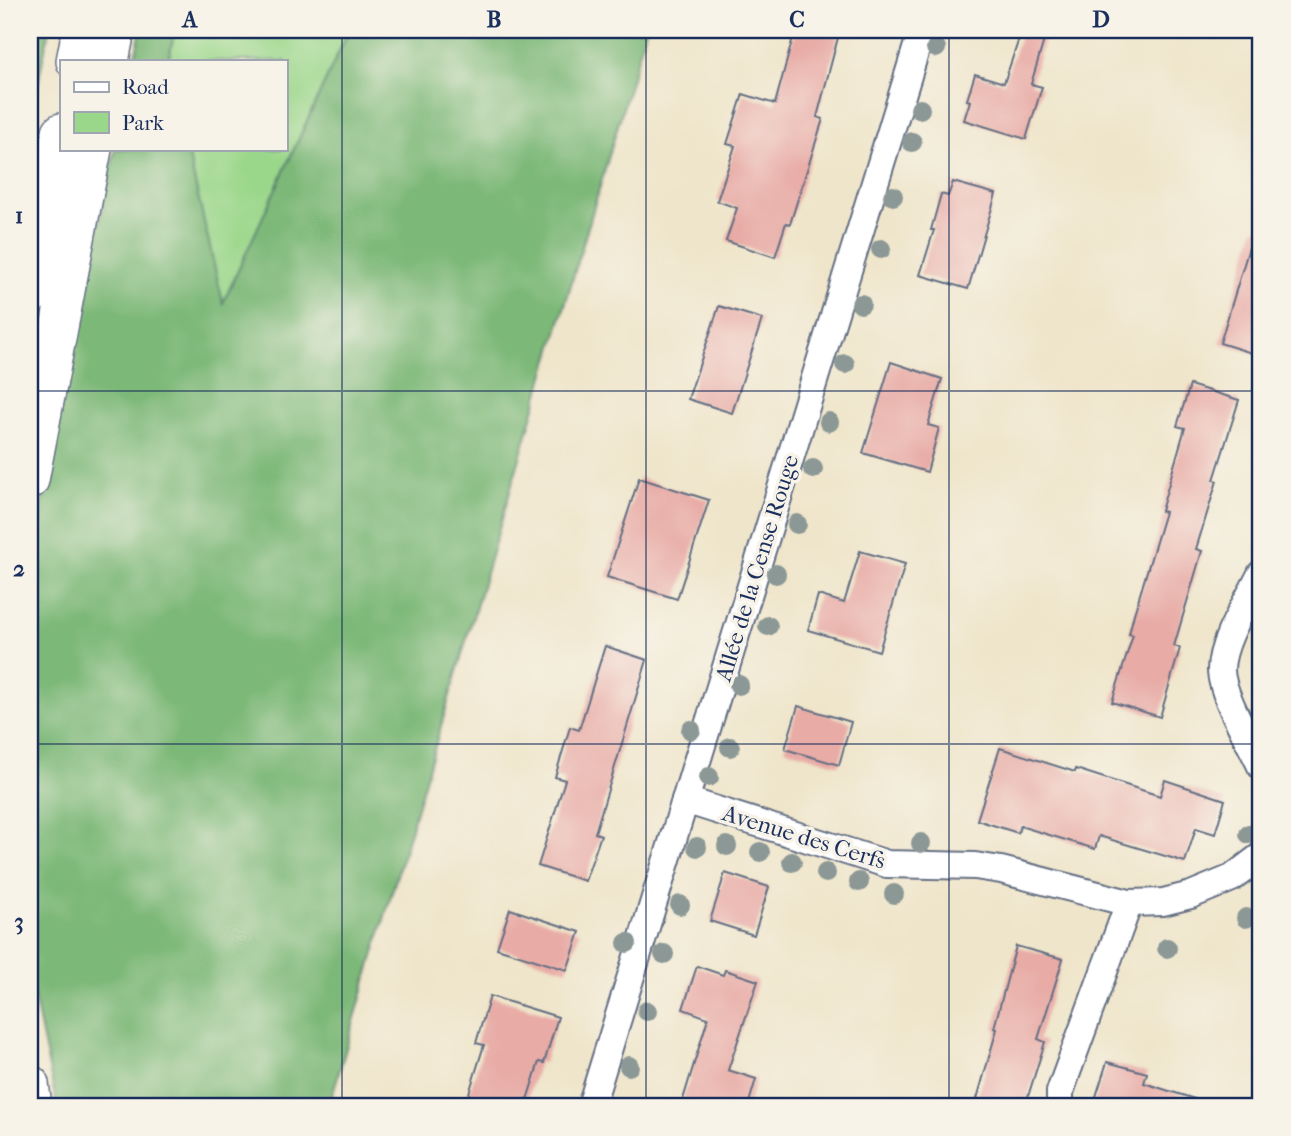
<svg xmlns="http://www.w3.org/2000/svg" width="1291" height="1136" viewBox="0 0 1291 1136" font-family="'IM FELL French Canon',serif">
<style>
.green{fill:#9bd78b;stroke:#5b8374;stroke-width:2}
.forest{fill:#7cb877;stroke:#4c746a;stroke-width:2}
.building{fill:#e8aba6}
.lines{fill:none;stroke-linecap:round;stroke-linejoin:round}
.minor-casing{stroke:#656f84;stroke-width:30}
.secondary-casing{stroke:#656f84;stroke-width:40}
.minor{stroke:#fff;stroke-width:26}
.secondary{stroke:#fff;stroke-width:37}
.tree{fill:#8c9895}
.grid{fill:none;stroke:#1b2f5e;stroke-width:2;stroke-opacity:0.55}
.labels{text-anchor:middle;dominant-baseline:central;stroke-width:7;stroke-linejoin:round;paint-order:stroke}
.street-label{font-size:23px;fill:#1b2f5e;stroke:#f7f3e8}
.neatline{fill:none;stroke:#1b2f5e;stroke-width:2.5}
.grid-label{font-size:23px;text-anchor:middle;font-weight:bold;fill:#1b2f5e}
</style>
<rect width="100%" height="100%" fill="#f7f3e8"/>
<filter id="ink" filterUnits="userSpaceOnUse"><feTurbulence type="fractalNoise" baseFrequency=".0143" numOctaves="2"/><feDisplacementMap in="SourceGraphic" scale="14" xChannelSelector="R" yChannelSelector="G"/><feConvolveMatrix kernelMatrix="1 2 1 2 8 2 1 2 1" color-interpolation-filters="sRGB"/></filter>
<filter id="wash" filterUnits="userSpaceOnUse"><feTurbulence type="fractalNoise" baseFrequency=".00686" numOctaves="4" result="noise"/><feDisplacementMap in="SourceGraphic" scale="28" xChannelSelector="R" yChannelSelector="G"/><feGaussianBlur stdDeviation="1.57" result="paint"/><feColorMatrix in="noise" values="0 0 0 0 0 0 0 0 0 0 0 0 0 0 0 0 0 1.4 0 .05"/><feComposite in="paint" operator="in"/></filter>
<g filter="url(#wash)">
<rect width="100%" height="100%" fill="#efe5ca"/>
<path class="green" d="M175,30H349L223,304L187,149H285V61H168Z"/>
<g class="forest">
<path d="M30,30H49L30,122Z"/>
<path d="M141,30H175L168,61H134Z"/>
<path d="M349,30H646L329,1106H57L30,978V579L54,434L115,149H187L223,303Z"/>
</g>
<g id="blocks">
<g class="building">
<path d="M795,30H840L817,117L823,119L790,224L786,223L775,257L726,241L737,208L717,201L735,146L727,144L743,94L775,104Z"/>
<path d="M1022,30H1047L1031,84L1042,87L1026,139L964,120L970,101L967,100L975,74L1004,83Z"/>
<path d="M953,182L996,194L968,289L920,275L934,230H931L941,194L948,196Z"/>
<path d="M1255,228H1261V356L1220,343Z"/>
<path d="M719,306L762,319L732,413L688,399Z"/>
<path d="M891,362L942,379L928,425L939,428L927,472L863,453Z"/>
<path d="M1190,385L1239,400L1214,480L1217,481L1196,549L1202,551L1174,646L1180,648L1160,717L1112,702L1133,635L1129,634L1134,614L1165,512L1161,511L1185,428L1177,426Z"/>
<path d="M639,478L709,500L677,599L607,577Z"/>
<path d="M860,551L905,564L879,651L808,630L818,595L844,603Z"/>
<path d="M605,646L647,660L595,833L601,835L585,881L538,866L565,780L555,777L570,727L579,730Z"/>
<path d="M798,706L851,722L839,765L785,749Z"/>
<path d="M1000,748L1075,772L1076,769L1160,796L1165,780L1225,800L1215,834L1196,828L1185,862L1099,836L1095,849L1020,826L1018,833L977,820Z"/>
<path d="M725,873L769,887L754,935L710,921Z"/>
<path d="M510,909L580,932L567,970L497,948Z"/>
<path d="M1016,946L1063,959L1038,1039L1045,1042L1025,1106H975L997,1029L994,1028Z"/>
<path d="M697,966L723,975L725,970L758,981L728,1070L756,1079L748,1106H681L708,1018L683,1009Z"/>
<path d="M490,996L558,1017L544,1063L539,1062L525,1106H465L484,1045L476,1043Z"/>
<path d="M1107,1062L1147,1073L1144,1083L1201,1101L1200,1106H1093Z"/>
</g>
</g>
</g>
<g filter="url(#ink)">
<use href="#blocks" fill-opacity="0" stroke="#656f84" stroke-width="2"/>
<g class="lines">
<g class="minor-casing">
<g id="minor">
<path d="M1261,574C1248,601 1221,641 1221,670C1221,694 1250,742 1261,766"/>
<path d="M685,800L887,864L975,866L1001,870L1129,903L1163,902L1191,895L1232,878L1261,856"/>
<path d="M591,1106L922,30"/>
<path d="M1060,1106V1092L1066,1075L1129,903"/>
</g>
</g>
<g class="secondary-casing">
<g id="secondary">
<path d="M75,61L81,30"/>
<path d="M110,61L116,30"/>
<path d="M30,296L61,132"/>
<path d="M30,480L93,149"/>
<path d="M30,1084L33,1106"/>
</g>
</g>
<use href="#minor" class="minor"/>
<use href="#secondary" class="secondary"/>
</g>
<g class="tree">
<circle cx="936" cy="48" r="10"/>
<circle cx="920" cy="109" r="10"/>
<circle cx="912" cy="142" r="10"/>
<circle cx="893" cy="196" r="10"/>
<circle cx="881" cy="249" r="10"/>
<circle cx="861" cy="304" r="10"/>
<circle cx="845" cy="364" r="10"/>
<circle cx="829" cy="422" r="10"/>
<circle cx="813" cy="469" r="10"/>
<circle cx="797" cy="524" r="10"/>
<circle cx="776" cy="574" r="10"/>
<circle cx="768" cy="626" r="10"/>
<circle cx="739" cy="685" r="10"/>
<circle cx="691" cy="730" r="10"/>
<circle cx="730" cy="747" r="10"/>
<circle cx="709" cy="777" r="10"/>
<circle cx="1249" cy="834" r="10"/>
<circle cx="921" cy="843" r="10"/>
<circle cx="727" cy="846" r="10"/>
<circle cx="697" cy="847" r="10"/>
<circle cx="760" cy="852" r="10"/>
<circle cx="792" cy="862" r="10"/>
<circle cx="826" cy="873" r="10"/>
<circle cx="859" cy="882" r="10"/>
<circle cx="894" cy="894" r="10"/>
<circle cx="680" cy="905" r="10"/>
<circle cx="1246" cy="918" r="10"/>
<circle cx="627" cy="943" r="10"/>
<circle cx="1167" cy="948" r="10"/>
<circle cx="664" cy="954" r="10"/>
<circle cx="647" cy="1011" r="10"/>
<circle cx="629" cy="1066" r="10"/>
</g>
</g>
<path class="grid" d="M342,30V1106M646,30V1106M949,30V1106M30,391H1261M30,744H1261"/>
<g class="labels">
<g class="street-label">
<text transform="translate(757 568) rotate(-73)">Allée de la Cense Rouge</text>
<text transform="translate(804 837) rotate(17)">Avenue des Cerfs</text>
</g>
</g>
<rect width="1291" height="1136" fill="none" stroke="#f7f3e8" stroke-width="77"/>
<rect x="60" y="60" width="228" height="91" fill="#f7f3e8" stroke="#9fa5b1" stroke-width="2"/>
<rect x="74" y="82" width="35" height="10" fill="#ffffff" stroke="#9fa5b1" stroke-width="2"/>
<text x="122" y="94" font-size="21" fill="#1b2f5e">Road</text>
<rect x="74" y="112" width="35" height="21" fill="#9bd78b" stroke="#9fa5b1" stroke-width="2"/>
<text x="122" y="130" font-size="21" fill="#1b2f5e">Park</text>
<rect x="38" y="38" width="1214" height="1060" class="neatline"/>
<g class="grid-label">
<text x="190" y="27">A</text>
<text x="494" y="27">B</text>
<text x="797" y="27">C</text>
<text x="1101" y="27">D</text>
<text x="19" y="223">1</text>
<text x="19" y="576">2</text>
<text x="19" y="929">3</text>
</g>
</svg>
